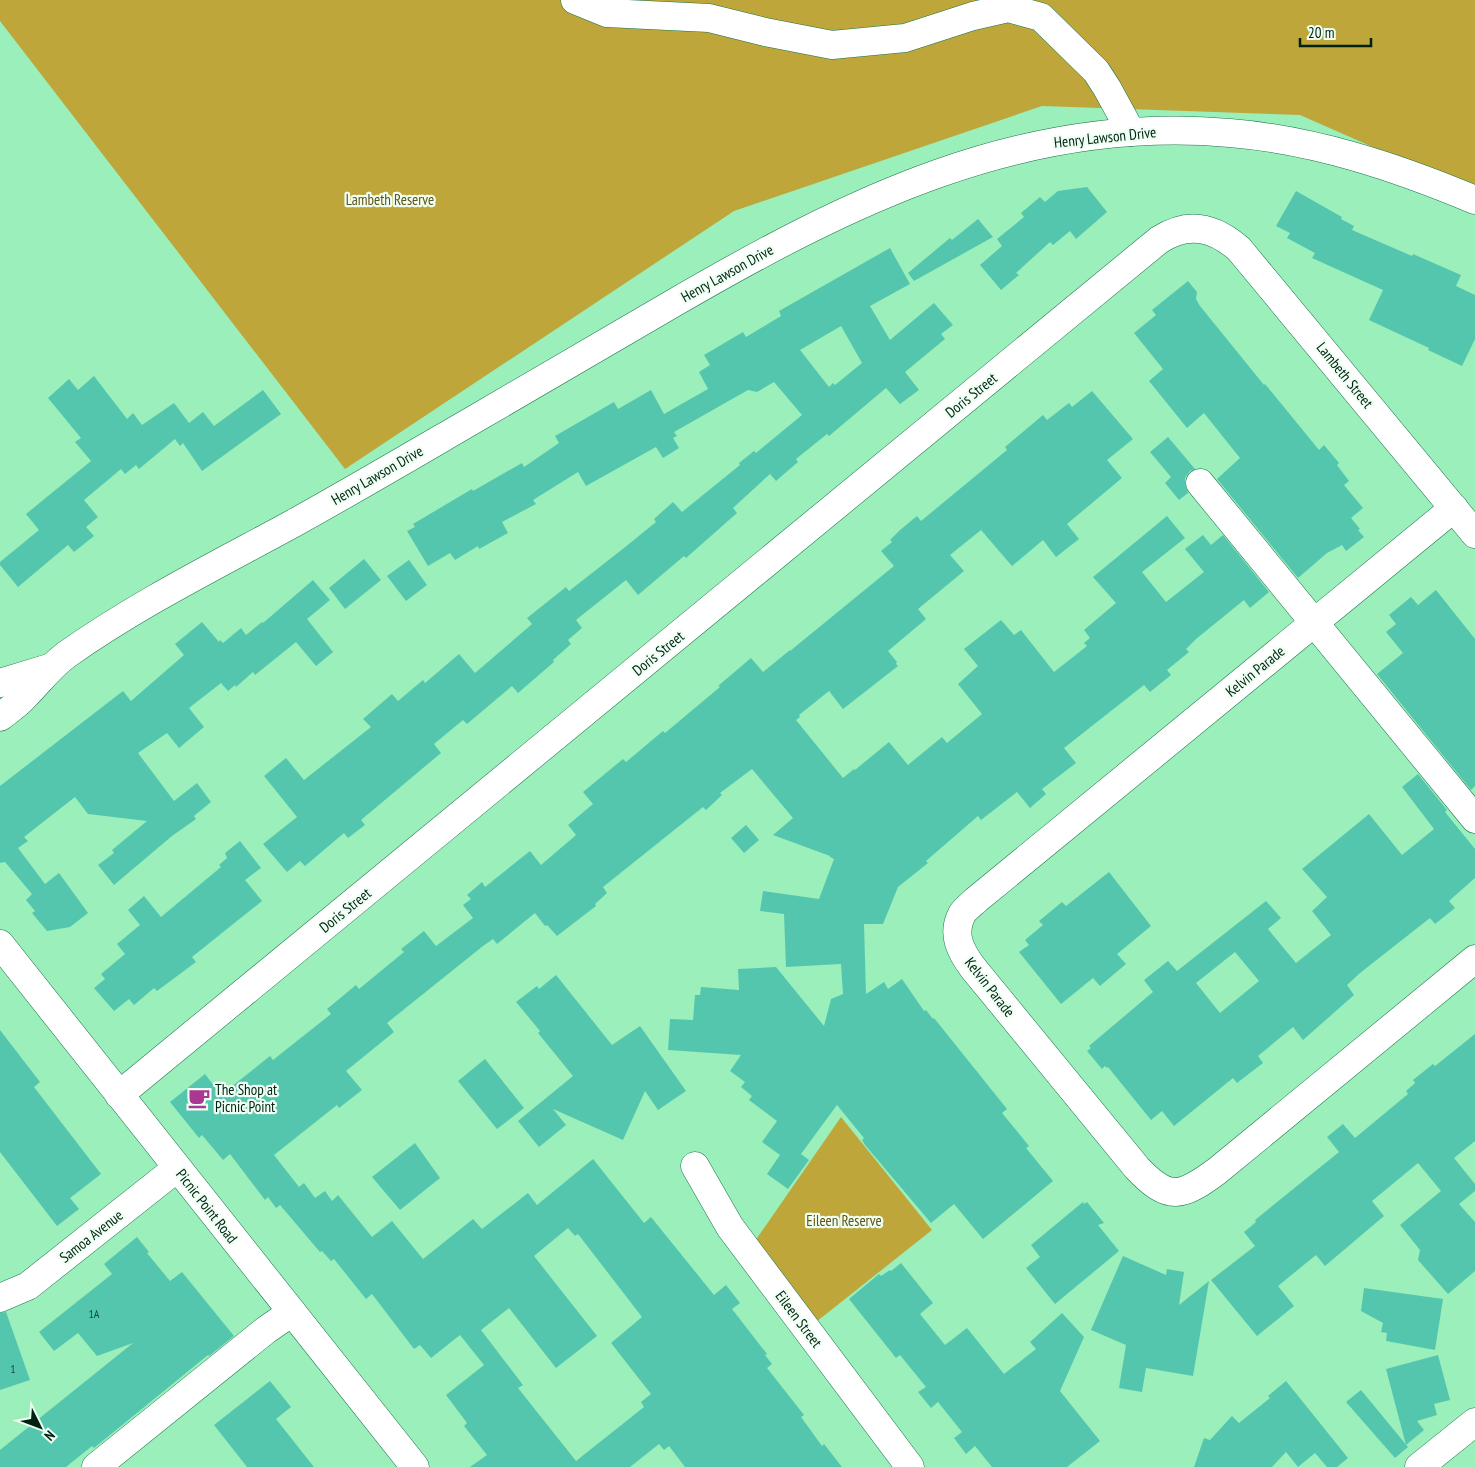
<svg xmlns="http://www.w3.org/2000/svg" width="1475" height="1467" viewBox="0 0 1475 1467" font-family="'PT Sans Narrow',sans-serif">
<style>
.green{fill:#bea63a}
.building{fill:#55c6ae;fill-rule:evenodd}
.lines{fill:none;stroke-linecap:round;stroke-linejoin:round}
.minor-casing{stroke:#197548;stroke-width:29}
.major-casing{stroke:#197548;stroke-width:29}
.minor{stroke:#fff;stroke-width:28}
.major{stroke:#fff;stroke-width:28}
.labels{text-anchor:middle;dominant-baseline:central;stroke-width:4.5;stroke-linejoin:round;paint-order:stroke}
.number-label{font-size:12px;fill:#154c38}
.street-label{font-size:15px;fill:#002311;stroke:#effff4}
.park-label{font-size:15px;fill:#605316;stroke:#effff4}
.poi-label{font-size:15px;fill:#002311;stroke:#effff4;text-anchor:start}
</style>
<rect width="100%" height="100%" fill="#9aefbb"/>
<g class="green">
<path d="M0,0H1475V192L1300,115L1042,106L734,211L345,469L0,21Z"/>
<path d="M841,1117L932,1230L816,1322L755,1241Z"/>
</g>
<g class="building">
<path d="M1087,187L1107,212L1076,239L1070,231L1053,245L1050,242L1016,273L1019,275L1001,290L980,265L1002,246L997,239L1024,217L1021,213L1040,197L1045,202L1058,191Z"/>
<path d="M1296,191L1342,217L1341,219L1354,226L1352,230L1412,256L1413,254L1461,275L1456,286L1475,295V339L1462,366L1428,350L1429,348L1369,320L1383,290L1312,258L1315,253L1287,238L1290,233L1276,226Z"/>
<path d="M978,219L993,237L914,281L908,273L950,238L952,240Z"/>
<path d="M890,248L910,284L870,306L890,340L934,303L953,325L941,334L945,339L905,372L919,390L900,404L886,388L829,436L827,434L796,459L798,462L776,481L770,474L733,508L737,513L686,558L684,556L638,595L626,580L576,620L582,628L568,640L571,644L553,660L554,662L518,693L512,686L467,724L463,720L434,744L441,753L361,820L365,825L348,838L344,833L305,866L300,861L287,872L263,844L297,817L264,776L286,758L304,780L371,727L363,719L392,694L398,701L423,680L425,683L459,654L475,673L532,624L527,618L566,587L569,591L624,548L656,522L654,519L673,502L682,512L740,465L739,463L754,451L756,453L802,415L774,382L757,392L748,390L674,432L677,436L673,438L679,448L663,458L656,447L586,486L578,472L533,500L536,504L502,522L508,533L479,549L478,546L455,560L450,553L428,566L407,531L415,527L413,524L472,489L473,491L522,463L524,467L559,443L555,436L614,402L618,409L651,390L664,414L708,389L699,372L710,365L704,355L743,332L746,337L781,316L779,311ZM841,326L862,363L835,385L833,383L829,387L800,350Z"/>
<path d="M1188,281L1197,292L1196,299L1200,306L1264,385L1265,384L1319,450L1324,445L1339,463L1337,465L1349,481L1344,485L1363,508L1351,518L1360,529L1358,530L1364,537L1346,551L1342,545L1327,553L1298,578L1217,479L1240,458L1204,413L1187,428L1149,381L1163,369L1134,333L1156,315L1152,310Z"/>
<path d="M94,376L127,419L133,413L142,425L174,403L189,423L203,412L214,426L263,390L281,414L202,471L183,443L180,446L175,439L139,469L136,465L125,474L121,469L84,500L98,517L86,527L94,536L74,552L68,545L18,587L0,565V562L39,530L26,514L91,461L75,442L81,438L48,398L69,379L78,390Z"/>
<path d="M1092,391L1133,439L1107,460L1122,478L1067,524L1079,539L1056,557L1043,540L1012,566L981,530L950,555L964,571L918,609L926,619L888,651L897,662L896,664L898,666L843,709L829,691L799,715L800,717L796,720L843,778L854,769L855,770L889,742L908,765L942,737L947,743L982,714L958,684L978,666L964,649L1001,620L1014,635L1021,630L1054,672L1087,646L1084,643L1090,638L1084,630L1116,603L1093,577L1167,516L1185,538L1142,572L1166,602L1204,572L1185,549L1203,535L1211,545L1223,535L1269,592L1250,608L1244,600L1196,639L1186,649L1189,652L1167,670L1171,675L1150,692L1144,685L1064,748L1076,763L1042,789L1046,794L1030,808L1017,792L981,820L978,816L926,861L928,863L898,887L883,924H864L866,994L884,982L888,989L902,979L924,1011L926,1010L933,1019L934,1018L1007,1109L1002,1113L1029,1146L1026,1148L1053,1181L983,1239L954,1204L931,1223L865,1145L862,1140L864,1138L837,1105L801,1154L809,1160L788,1189L767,1174L780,1155L762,1142L777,1121L749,1100L752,1096L741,1087L745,1082L730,1071L741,1055L668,1050L670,1019L693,1020L695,995H700L701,987L739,990L738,969L776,967L824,1026L831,999L843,994L841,964L786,967L784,914L760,911L763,891L819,899L834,859L830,857V856L773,835L793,818L752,769L720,793L722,795L706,810L703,807L603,887L607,893L595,904L596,906L557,936L547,925L545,926L535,913L497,944L493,939L483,946L387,1023L394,1032L346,1071L362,1090L339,1108L337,1105L274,1155L299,1187L304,1183L315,1198L325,1191L332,1201L338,1195L372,1237L392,1221L423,1259L473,1219L482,1229L528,1193L537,1205L593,1159L644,1223L651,1217L714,1295L726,1285L740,1303L732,1309L767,1354L765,1355L772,1364L767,1368L804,1415L801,1417L822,1446L824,1444L842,1467H685L669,1446L664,1450L659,1444L630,1467H470L487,1455L464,1426L467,1423L446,1395L484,1365L460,1335L431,1358L420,1345L414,1349L372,1294L366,1299L334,1259L331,1261L322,1251L320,1252L280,1205L276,1208L268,1197L265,1200L230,1154L223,1160L202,1135L199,1138L170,1102L205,1074L221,1095L270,1056L273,1060L331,1014L327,1009L356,985L359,989L404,952L401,949L424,931L436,946L473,918L463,905L471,899L467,895L482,882L485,887L530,851L541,865L576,835L568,825L593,804L583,792L623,759L626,762L663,731L665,733L720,687L718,686L751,658L763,672L790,650V651L894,566L881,551L892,542L890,540L900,530L917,516L921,521L1007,450L1005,447L1043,415L1047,420L1069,403L1072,407ZM568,1228L575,1236L578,1234L642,1317L611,1343L651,1394L641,1402L644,1407L576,1461L518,1388L523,1385L481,1330L509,1308L556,1368L597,1336L534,1256Z"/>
<path d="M1168,437L1195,469L1190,471L1185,478V485L1188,493L1179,500L1165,483L1171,477L1150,452Z"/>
<path d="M364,559L381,580L345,609L329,588Z"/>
<path d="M409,560L427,585L406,601L387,576Z"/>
<path d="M313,580L330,600L307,619L333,652L316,666L296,642L255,675L253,672L236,687L235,685L228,691L221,683L189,708L204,727L179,748L167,733L138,753L174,801L197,783L211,802L194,816L196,819L172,836L114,885L98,865L114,853L112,850L147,821L88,814L75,797L24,837L28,841L18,848L45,884L59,873L88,913L70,927L47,931L32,913L35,911L26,900L32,894L5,862L0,863V786L123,691L131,701L184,655L175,644L202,622L219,642L220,640L223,643L241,628L246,635L262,622L263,623Z"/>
<path d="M1436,590L1475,639V786L1471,790L1377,674L1403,653L1386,632L1396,624L1389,615L1411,597L1418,605Z"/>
<path d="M1418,774L1447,810L1445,812L1475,849V878L1449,901L1455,908L1435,924L1430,918L1360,973L1347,985L1354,995L1303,1040L1293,1027L1258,1056L1263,1063L1237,1083L1233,1078L1174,1126L1162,1111L1151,1120L1108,1067L1107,1068L1105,1066L1102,1069L1087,1051L1091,1048L1089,1046L1153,992L1144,980L1168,961L1177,971L1266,901L1281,918L1268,929L1296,963L1331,935L1312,911L1327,897L1302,869L1369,814L1402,855L1434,829L1402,787ZM1235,952L1259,981L1220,1013L1196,983Z"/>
<path d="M746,825L759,840L744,853L731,838Z"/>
<path d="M240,841L261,868L245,880L262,901L192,957L196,962L157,991L154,988L134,1005L129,999L114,1011L94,988L105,979L101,974L125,954L117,944L140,925L128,910L144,896L161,917L221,867L219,865L227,858L225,853Z"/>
<path d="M1109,872L1151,926L1117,954L1126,964L1100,986L1093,978L1061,1004L1019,952L1029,945L1025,940L1043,925L1039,921L1062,902L1066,906Z"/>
<path d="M556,975L612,1045L640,1026L686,1091L658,1110L645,1091L623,1140L553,1109L566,1125L539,1147L518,1121L573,1076L538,1033L540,1031L516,1002L537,986L539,989Z"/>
<path d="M0,1030L40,1082L34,1087L101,1174L70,1198L79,1209L57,1226L0,1152Z"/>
<path d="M1475,1034V1141L1454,1158L1475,1184V1191L1459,1204L1475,1222V1271L1448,1294L1418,1260L1420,1250L1400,1225L1441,1191L1418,1163L1372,1201L1384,1216L1325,1266L1316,1255L1278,1286L1294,1306L1257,1336L1211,1280L1255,1246L1244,1232L1256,1222L1255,1220L1339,1152L1327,1137L1343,1124L1355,1138L1408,1094L1406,1091L1415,1083L1413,1080L1433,1064L1435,1066Z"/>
<path d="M485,1059L524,1108L497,1129L458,1081Z"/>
<path d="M415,1143L440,1178L400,1210L372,1177Z"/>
<path d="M1083,1202L1084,1204L1087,1202L1104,1223L1098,1225L1119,1251L1055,1304L1026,1268L1040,1257L1031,1245Z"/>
<path d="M137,1237L149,1252L147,1253L170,1281L182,1272L234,1336L209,1356L208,1355L94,1448L92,1446L66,1467H0V1450L133,1343L97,1356L78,1333L54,1351L39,1332L112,1274L104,1264Z"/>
<path d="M1123,1256L1166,1275L1167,1269L1184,1272L1179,1305L1209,1281L1193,1376L1146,1368L1142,1392L1119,1388L1126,1345L1091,1330Z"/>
<path d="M901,1263L933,1303L920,1314L945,1345L967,1328L1004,1374L1036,1349L1030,1342L1062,1313L1084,1337L1060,1391L1100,1441L1067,1467H992L975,1446L966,1454L954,1438L962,1432L938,1402L931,1408L918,1392L926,1387L900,1355L896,1358L849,1299L879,1274L881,1276L890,1270L891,1271Z"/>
<path d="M1364,1288L1443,1299L1435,1350L1386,1341L1387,1333L1381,1332L1383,1323L1361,1311Z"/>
<path d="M6,1312L30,1380L0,1390V1313Z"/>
<path d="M1438,1355L1450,1400L1434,1404L1437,1415L1417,1421L1424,1430L1406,1445L1386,1369Z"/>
<path d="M270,1381L291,1407L276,1419L314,1467H247L214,1425Z"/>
<path d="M1286,1381L1348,1458L1337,1467H1327L1315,1453L1298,1467L1286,1452L1272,1467H1194L1204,1438L1210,1440L1232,1416L1239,1423L1270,1398L1268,1396Z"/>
<path d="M1361,1390L1408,1447L1395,1458L1346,1402Z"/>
</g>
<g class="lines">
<g class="minor-casing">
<g id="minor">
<path d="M575,0L607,13L709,18L765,32L832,45L905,38L973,16L1008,8L1041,17L1096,71L1107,88L1131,132"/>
<path d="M1200,483L1475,819"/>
<path d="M1454,508L976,900C972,904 965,909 962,914C951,934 961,952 973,968L1137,1168C1169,1202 1182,1197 1217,1171L1475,959"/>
<path d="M0,944L415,1467"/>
<path d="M119,1095L1159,240C1188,221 1214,227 1239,249L1475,534"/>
<path d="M695,1166L730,1227L910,1467"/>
<path d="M0,1298L28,1286L177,1168"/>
<path d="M96,1467L266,1330L292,1312"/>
<path d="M1419,1467L1475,1422"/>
</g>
</g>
<g class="major-casing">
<g id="major">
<path d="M0,683L49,668"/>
<path d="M0,717C9,710 18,704 25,696C39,682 50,667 66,655C138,604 217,565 294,523C357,488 418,452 480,416C544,378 608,341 672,304C846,203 1022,114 1230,133C1315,140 1396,167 1475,200"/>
</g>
</g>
<use href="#minor" class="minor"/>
<use href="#major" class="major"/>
</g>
<defs>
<g id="cafe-bare" transform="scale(1.725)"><path d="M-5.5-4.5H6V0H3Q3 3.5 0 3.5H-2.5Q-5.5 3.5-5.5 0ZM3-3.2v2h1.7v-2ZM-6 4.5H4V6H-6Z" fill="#aa3893" stroke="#effff4" stroke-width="2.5" paint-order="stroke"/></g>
</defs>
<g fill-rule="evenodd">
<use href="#cafe-bare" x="199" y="1098"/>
</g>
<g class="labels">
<g class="number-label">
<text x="94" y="1313">1A</text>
<text x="13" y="1368">1</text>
</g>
<g class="street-label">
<text transform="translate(1105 137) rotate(-6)">Henry Lawson Drive</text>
<text transform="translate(727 273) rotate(-29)">Henry Lawson Drive</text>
<text transform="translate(1345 375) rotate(51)">Lambeth Street</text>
<text transform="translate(971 395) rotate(-39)">Doris Street</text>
<text transform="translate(377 475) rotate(-30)">Henry Lawson Drive</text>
<text transform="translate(658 653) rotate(-39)">Doris Street</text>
<text transform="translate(1255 671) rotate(-39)">Kelvin Parade</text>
<text transform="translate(345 910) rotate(-39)">Doris Street</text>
<text transform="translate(990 987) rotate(52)">Kelvin Parade</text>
<text transform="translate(207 1206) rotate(52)">Picnic Point Road</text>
<text transform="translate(91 1236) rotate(-38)">Samoa Avenue</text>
<text transform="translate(799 1319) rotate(53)">Eileen Street</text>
</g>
<g class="park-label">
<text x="390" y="199">Lambeth Reserve</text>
<text x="844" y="1220">Eileen Reserve</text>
</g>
<g class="poi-label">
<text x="215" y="1089">The Shop at<tspan x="215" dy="17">Picnic Point</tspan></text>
</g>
</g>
<g transform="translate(40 1427) rotate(132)" stroke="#effff4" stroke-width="4" paint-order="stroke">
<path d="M0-4L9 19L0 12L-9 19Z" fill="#002311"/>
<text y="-8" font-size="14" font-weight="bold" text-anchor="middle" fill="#002311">N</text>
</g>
<path d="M1300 38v8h71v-8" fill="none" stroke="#002311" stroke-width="2.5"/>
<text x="1308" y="38" font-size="15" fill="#002311" stroke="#effff4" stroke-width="4" paint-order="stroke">20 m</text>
</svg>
